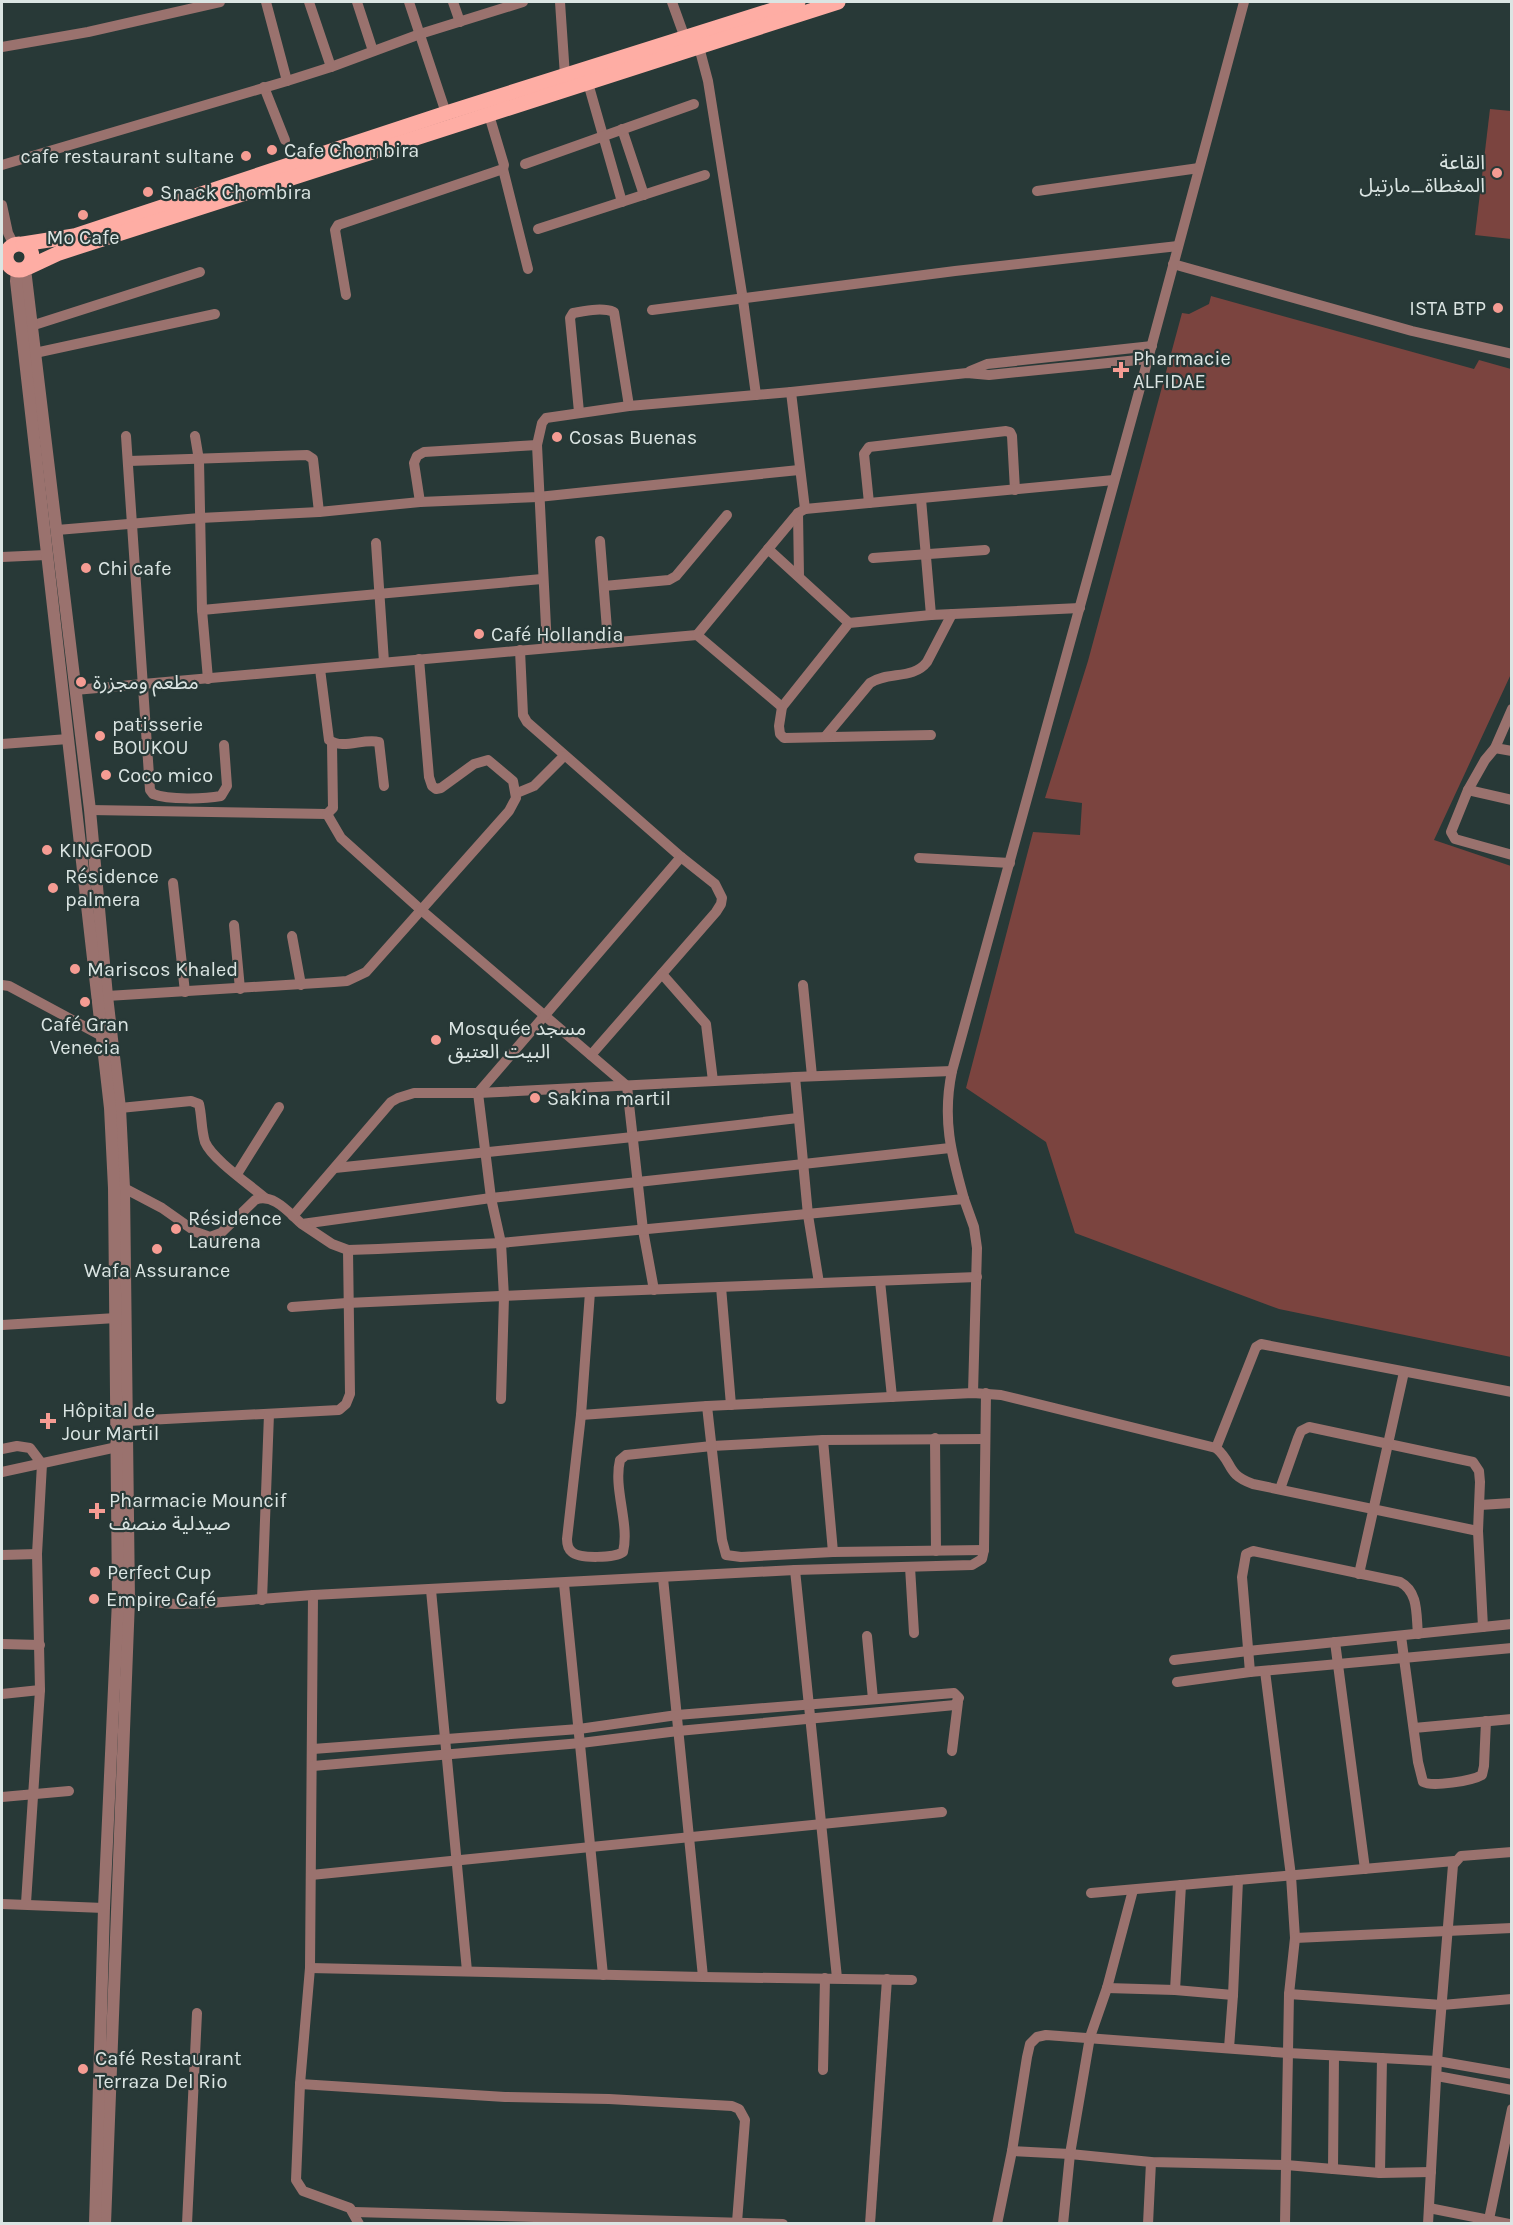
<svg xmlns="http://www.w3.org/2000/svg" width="1513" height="2225" viewBox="0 0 1513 2225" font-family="Karla,'Noto Sans Arabic',sans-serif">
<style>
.green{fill:#7b443f}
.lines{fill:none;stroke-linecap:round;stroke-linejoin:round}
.minor{stroke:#9a726e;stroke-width:10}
.tertiary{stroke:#9a726e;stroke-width:12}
.primary{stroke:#feada4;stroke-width:15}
.poi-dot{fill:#f59c93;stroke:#283937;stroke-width:2}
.labels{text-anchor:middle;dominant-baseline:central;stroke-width:4.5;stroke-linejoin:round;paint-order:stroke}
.poi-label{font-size:20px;fill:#dbe5e3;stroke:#283937;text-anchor:start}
</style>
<rect width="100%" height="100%" fill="#283937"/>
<g class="green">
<path d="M1490,109L1511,111V239L1475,235Z"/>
<path d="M1211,296L1474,369L1479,360L1511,369V674L1434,840L1511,866V1357L1279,1309L1075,1233L1046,1142L966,1088L1033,832L1080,835L1082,803L1045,798L1088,661L1182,313L1189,314L1209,304Z"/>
</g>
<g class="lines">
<g class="minor">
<path d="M266,2L287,81"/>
<path d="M309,2L331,67"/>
<path d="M357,2L373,51"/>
<path d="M409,2L446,113"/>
<path d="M453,2L460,22"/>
<path d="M560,2L565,76"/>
<path d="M672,2L685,38"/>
<path d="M2,47L88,32L220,2"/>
<path d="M699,47L708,81L743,300L756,395"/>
<path d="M588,83L622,202"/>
<path d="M264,87L285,140"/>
<path d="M622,129L644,195"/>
<path d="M525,164L694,104"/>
<path d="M2,165L287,81L331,67L420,34L523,2"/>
<path d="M503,169L528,269"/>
<path d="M1037,191L1199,168"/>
<path d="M2,205L8,233L14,245"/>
<path d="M538,229L705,175"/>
<path d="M1173,264L1412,331L1512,354"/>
<path d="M346,295L335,230L338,225L503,169L504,165L489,115"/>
<path d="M652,310L955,271L1178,246"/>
<path d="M31,326L200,272"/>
<path d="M35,353L215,314"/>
<path d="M970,371L987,364L1152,346"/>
<path d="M579,412L570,318L573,313C585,311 602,307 614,312L629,406"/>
<path d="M126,436L150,790L153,794C169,800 205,799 221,796L227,786L224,745"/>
<path d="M195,436L199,460L202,610L208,679"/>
<path d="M129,461L307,455L313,459L319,512"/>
<path d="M921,499L931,615"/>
<path d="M420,502L414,463L417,456L424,452L537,445"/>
<path d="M869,503L864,454L869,447L1006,431L1010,432L1012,436L1015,490"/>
<path d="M805,509L1114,480"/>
<path d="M798,513L799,576"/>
<path d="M57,530L200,518L319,512L420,502L538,497L799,470"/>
<path d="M600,541L608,642"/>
<path d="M376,543L384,662"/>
<path d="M768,549L798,513L805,509L791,392"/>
<path d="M2,557L46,555"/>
<path d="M873,558L985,550"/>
<path d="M604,586L669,580L676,576L727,515"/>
<path d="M202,610L542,579"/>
<path d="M547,647L537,445L542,423L546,418L629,406L791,392L967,373L989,375L1148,359"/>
<path d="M520,650L523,715L527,722L681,857L715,884L722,898L721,904L716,912L591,1055"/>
<path d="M320,669L329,740C343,750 363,738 379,742L384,786"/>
<path d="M75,690L697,635"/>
<path d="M782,707L697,635L768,549L849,623"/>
<path d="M1512,709L1495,748L1485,760L1468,790L1451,832L1455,839L1512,855"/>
<path d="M931,735L784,738L780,734L779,726L782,707L849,623L931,615L1080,608"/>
<path d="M825,737L870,683C888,671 913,680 927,662L952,614"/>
<path d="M2,744L68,739"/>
<path d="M1495,748L1512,751"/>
<path d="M1468,790L1512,800"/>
<path d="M517,793L534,786L564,756"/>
<path d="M90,810L327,814L333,808L332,743"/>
<path d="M327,814L341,838L420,909L627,1086L643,1230L654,1290"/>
<path d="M919,858L1010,863"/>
<path d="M173,883L185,992"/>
<path d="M234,925L240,989"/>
<path d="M292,936L301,985"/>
<path d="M662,974L706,1024L713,1081"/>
<path d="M2,985L9,986L102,1036L109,1035"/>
<path d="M803,985L812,1076"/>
<path d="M107,996L334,982L347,981L366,972L509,811L516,798L513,781L488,760L474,764L441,788L436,789L432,786L429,777L419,659"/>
<path d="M795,1077L808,1215L819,1283"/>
<path d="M120,1108L191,1101L199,1104C202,1116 201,1129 205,1142C212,1159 250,1185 265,1198"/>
<path d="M335,1168L633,1137L798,1118"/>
<path d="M237,1174L279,1107"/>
<path d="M124,1188L162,1208L196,1232L210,1237L221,1233L255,1200C273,1192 290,1214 302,1224L491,1198L950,1148"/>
<path d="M964,1199C951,1153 942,1119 952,1071L1148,359L1244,2"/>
<path d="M293,1216L391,1102L398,1098L414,1093H478L795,1077L952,1071"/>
<path d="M302,1224L332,1244L348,1250L378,1249L501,1243L964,1199L974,1227L977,1248L973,1393"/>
<path d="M880,1281L892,1397"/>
<path d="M721,1287L731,1405"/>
<path d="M590,1292L581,1415L567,1539C567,1544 568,1549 572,1552C579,1559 615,1558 623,1552C630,1524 613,1489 620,1460L626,1455L712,1446L823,1440L985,1439"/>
<path d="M292,1307L347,1303L590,1292L977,1277"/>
<path d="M2,1325L116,1318"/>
<path d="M501,1399L504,1297L501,1243L491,1198L478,1093L681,857"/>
<path d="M707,1406L722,1540L726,1555L741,1557L833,1552L984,1550"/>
<path d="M581,1415L707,1406L973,1393L1001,1395L1216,1448C1234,1463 1225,1474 1253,1484L1478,1531"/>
<path d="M128,1421L339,1410L346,1404L350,1394L348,1250"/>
<path d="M935,1438L936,1551"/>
<path d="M823,1440L833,1552"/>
<path d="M1216,1448L1256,1347L1261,1344L1512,1392"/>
<path d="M2,1449L17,1446L30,1448L42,1464L37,1554L40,1690L26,1903"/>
<path d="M2,1472L117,1447"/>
<path d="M1280,1489L1298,1438L1301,1431L1309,1427L1473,1462L1479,1471L1480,1482L1478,1531L1483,1627"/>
<path d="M1480,1505L1512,1503"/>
<path d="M2,1555L37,1554"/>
<path d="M910,1567L914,1633"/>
<path d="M795,1570L837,1978"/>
<path d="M1359,1574L1404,1372"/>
<path d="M663,1578L703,1977"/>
<path d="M564,1584L603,1975"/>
<path d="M431,1590L467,1971"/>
<path d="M313,1595L310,1968L300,2084L296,2180L303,2191L350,2208L359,2224"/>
<path d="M129,1600L175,1604L210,1603L313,1595L795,1570L972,1565L982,1559L984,1550L986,1393"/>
<path d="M262,1600L269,1414"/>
<path d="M867,1636L873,1699"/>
<path d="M1401,1636L1418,1762L1423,1782C1432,1787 1472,1781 1482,1775L1484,1766L1486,1721"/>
<path d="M1335,1642L1365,1869"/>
<path d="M2,1644L40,1645"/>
<path d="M1174,1660L1248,1651L1512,1624"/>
<path d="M1265,1671L1291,1876L1295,1938L1289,1994L1285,2224"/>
<path d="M1250,1672L1242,1577L1246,1554L1253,1551L1400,1582C1419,1592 1416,1615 1418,1634"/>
<path d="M1177,1682L1250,1672L1512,1648"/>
<path d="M2,1694L40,1690"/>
<path d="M1414,1728L1512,1719"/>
<path d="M952,1751L958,1702"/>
<path d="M313,1766L581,1743L678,1731L955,1705L959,1698L954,1693L677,1715L579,1729L313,1749"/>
<path d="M2,1797L69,1791"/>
<path d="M311,1875L942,1812"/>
<path d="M1091,1893L1454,1861"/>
<path d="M2,1904L104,1908"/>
<path d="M1295,1938L1512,1928"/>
<path d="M310,1968L703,1977L912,1980"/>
<path d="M1107,1988L1175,1990L1233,1995"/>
<path d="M1175,1990L1181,1885"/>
<path d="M1289,1994L1442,2005L1512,1999"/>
<path d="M1229,2048L1233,1995L1238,1880"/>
<path d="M823,2070L825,1978"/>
<path d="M1437,2076L1512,2090"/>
<path d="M300,2084L505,2097L609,2099L732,2106L739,2109L745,2120L737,2222"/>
<path d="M1012,2151L1070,2154L1151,2162L1286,2165L1380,2173L1431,2172"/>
<path d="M1333,2169L1334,2056"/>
<path d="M1380,2173L1382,2058"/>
<path d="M1429,2208L1509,2224"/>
<path d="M354,2212L783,2224"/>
<path d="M187,2224L197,2013"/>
<path d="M870,2224L887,1979"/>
<path d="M997,2224L1012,2151L1027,2057L1030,2044L1037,2037L1046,2035L1288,2053L1437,2061L1512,2074"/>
<path d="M1063,2224L1070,2154L1090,2037L1107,1988L1133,1890"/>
<path d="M1148,2224L1151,2162"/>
<path d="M1428,2224L1437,2061L1453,1865L1461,1856L1512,1852"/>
<path d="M1488,2224L1512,2109"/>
</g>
<g class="tertiary">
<path d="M25,269L90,810L107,996L120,1108L124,1188L129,1600L105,2224"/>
<path d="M17,271L16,281L110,1108L114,1188L118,1600L104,1908L95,2224"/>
</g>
<g class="primary">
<circle cx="19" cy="257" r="13"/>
<path d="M23,244L74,236L446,113L798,2"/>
<path d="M29,267L59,253L838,2"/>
</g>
</g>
<g class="poi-dot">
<circle cx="272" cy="150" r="6"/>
<circle cx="246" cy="156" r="6"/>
<circle cx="1497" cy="173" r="6"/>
<circle cx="148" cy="192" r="6"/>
<circle cx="83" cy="215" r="6"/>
<circle cx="1498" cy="308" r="6"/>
<path d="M1118 361h6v6h6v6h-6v6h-6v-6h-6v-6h6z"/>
<circle cx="557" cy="437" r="6"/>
<circle cx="86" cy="568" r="6"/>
<circle cx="479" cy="634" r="6"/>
<circle cx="81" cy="682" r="6"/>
<circle cx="100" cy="736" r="6"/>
<circle cx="106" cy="775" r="6"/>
<circle cx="47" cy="850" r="6"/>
<circle cx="53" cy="888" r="6"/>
<circle cx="75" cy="969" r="6"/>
<circle cx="85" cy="1002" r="6"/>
<circle cx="436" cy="1040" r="6"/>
<circle cx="535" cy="1098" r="6"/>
<circle cx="176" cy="1229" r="6"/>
<circle cx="157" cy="1249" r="6"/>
<path d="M45 1412h6v6h6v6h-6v6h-6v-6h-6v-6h6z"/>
<path d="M94 1502h6v6h6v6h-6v6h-6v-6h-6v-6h6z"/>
<circle cx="95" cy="1572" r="6"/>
<circle cx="94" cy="1599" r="6"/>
<circle cx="83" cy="2069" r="6"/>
</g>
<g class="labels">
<g class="poi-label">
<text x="284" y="150">Cafe Chombira</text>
<text x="234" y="156" text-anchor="end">cafe restaurant sultane</text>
<text x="1485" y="162" text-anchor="end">القاعة<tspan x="1485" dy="23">المغطاة_مارتيل</tspan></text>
<text x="160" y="192">Snack Chombira</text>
<text x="83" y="237" text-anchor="middle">Mo Cafe</text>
<text x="1486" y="308" text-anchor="end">ISTA BTP</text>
<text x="1133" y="358">Pharmacie<tspan x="1133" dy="23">ALFIDAE</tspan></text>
<text x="569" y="437">Cosas Buenas</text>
<text x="98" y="568">Chi cafe</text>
<text x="491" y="634">Café Hollandia</text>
<text x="93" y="682">مطعم ومجزرة</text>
<text x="112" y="724">patisserie<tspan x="112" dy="23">BOUKOU</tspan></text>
<text x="118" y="775">Coco mico</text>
<text x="59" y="850">KINGFOOD</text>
<text x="65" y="876">Résidence<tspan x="65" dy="23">palmera</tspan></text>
<text x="87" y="969">Mariscos Khaled</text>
<text x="85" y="1024" text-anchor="middle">Café Gran<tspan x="85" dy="23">Venecia</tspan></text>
<text x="448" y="1028">Mosquée مسجد<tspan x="448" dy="23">البيت العتيق</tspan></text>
<text x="547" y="1098">Sakina martil</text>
<text x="188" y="1218">Résidence<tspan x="188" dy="23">Laurena</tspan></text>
<text x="157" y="1270" text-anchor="middle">Wafa Assurance</text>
<text x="62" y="1410">Hôpital de<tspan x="62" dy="23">Jour Martil</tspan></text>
<text x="109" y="1500">Pharmacie Mouncif<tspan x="109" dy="23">صيدلية منصف</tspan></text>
<text x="107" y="1572">Perfect Cup</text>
<text x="106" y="1599">Empire Café</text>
<text x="95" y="2058">Café Restaurant<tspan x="95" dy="23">Terraza Del Rio</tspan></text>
</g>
</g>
<rect width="1513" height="2225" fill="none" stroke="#dbe5e3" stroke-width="6"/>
</svg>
